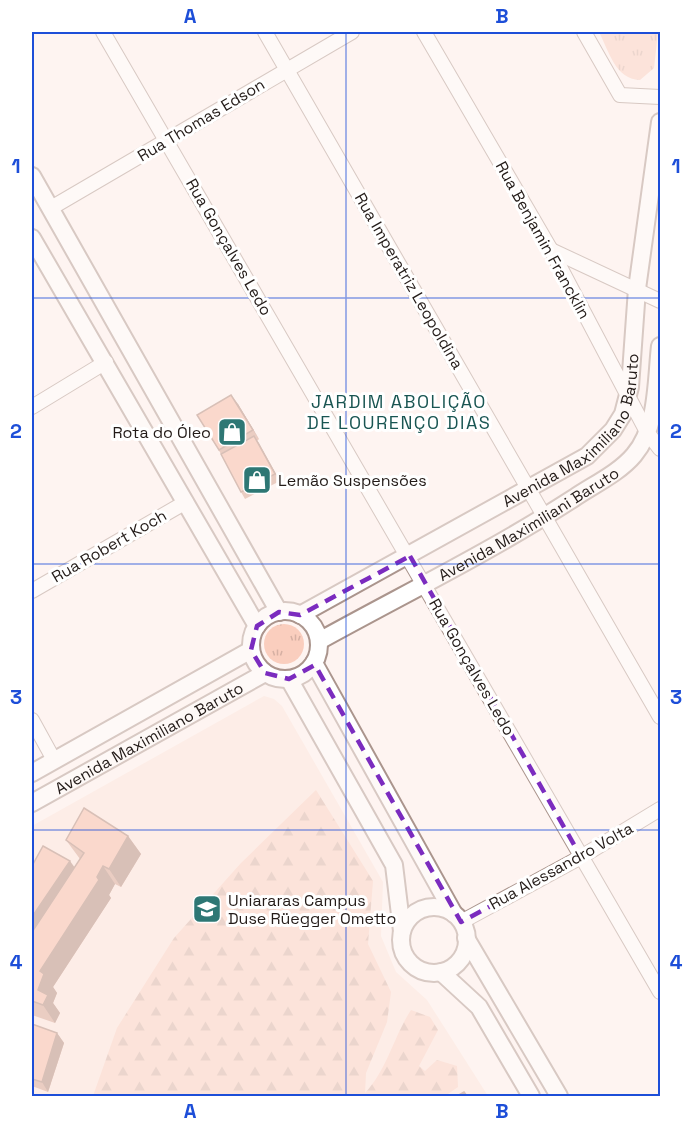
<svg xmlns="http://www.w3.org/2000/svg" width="692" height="1128" viewBox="0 0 692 1128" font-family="'Space Grotesk',sans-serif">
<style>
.built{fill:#fde4db}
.grass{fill:url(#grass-tufts)}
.forest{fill:url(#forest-firs)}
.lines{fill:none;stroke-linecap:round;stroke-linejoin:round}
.minor-casing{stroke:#ab958d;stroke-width:16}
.tertiary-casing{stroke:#ab958d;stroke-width:20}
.minor{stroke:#fff;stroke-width:14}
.tertiary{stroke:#fff;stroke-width:16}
.wall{fill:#d39d8a}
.shaded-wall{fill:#ac8071}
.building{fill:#f5b7a1;stroke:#ac8071;stroke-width:1.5}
.marked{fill:none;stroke:#7b2cbf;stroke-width:4.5;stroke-dasharray:12 8;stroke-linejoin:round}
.grid{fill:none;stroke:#1d4ed8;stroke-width:1.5;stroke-opacity:0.55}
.labels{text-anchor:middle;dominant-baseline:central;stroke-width:6;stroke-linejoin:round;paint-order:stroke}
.street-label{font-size:16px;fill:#231b18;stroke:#fff}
.poi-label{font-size:16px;fill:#231b18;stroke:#fff;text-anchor:start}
.neighbourhood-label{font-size:18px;letter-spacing:1.5px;fill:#195552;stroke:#fff}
.neatline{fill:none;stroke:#1d4ed8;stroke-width:2}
.grid-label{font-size:20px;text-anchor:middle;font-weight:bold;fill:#1d4ed8}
</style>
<defs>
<pattern id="grass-tufts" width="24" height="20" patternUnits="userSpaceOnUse" patternTransform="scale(1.5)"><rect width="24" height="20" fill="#facebe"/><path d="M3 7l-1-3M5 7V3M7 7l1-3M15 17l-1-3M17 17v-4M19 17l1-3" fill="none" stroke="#d6b0a3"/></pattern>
<pattern id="forest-firs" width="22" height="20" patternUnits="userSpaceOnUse" patternTransform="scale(1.5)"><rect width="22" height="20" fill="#facebe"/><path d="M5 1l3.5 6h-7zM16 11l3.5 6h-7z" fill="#d6b0a3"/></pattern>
</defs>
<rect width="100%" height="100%" fill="#fef4f1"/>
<path class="built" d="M264,696L274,699L282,706L383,882L381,936L396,972L427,1000L488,1096H32V826Z"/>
<g class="grass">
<path d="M599,32H658L654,68L640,80C615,79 609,51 599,32Z"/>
<circle cx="284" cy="644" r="20"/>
</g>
<path class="forest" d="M316,790L373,881L368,944L391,992L387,1022L366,1073L365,1093C387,1070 394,1036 411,1010L430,1017L438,1030L419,1066L425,1071L437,1060L457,1066L458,1087L445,1096H93L117,1028L174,938L241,863Z"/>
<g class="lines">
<g class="minor-casing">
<g id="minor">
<path d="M103,32L660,992"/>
<path d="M265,32L660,717"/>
<path d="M424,32L551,250L647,432L660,449"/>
<path d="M584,32L620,95L660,97"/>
<path d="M51,208L352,32"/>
<path d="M551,250L660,301"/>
<path d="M32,407L106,362"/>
<path d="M32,591L186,502"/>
<path d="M32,720L54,760"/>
<path d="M461,922L581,857L660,809"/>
</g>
</g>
<g class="tertiary-casing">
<g id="tertiary">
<path d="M32,176L279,612"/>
<path d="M32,238L257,626"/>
<circle cx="285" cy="645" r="34"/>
<path id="s1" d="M300,615L587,456L613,430L623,414L630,387L637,289L660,122"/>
<path id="s2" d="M319,641C404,594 492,551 574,498C593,485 619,473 634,455C658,427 656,381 660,346"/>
<path d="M314,663L454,914"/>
<path d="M289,679L394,865L402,931"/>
<path d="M32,773L251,650"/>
<path id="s3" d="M32,803L265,673"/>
<circle cx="434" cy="940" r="33"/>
<path d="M466,938L559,1096"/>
<path d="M441,972L479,1007L531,1096"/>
</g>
</g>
<use href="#minor" class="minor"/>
<use href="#tertiary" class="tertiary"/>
</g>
<g class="wall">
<path d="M238,404L259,439L257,441L280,481L245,499L241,492L221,454L197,415Z"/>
<path d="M128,836L141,854L121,887L115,884L109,895L111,898L53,987L57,993L53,1003L60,1013L55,1023L32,1015V866L75,867L80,859L66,840Z"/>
<path d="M32,1024L57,1033L64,1043L48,1092L32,1086Z"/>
</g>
<g class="shaded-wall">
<path d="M231,395L238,404L259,439L253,430Z"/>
<path d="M254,436L259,443L280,481L275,474Z"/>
<path d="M128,836L141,854L121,887L109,869Z"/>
<path d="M70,861L83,879L32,954V917Z"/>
<path d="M103,866L115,884L109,895L111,898L53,987L57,993L53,1003L60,1013L55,1023L43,1005L38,990L40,971Z"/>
<path d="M57,1033L64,1043L48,1092L42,1082Z"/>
</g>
<g class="building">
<path d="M231,395L253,430L219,450L197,415Z"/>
<path d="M254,436L275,474L241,492L221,454Z"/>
<path d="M84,808L128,836L109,869L103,866L97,877L99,880L40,971L44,974L38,990L48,995L43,1005L32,1001V932L84,853L66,840Z"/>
<path d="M43,846L70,861L32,917V866Z"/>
<path d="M32,1024L57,1033L42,1082L32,1079Z"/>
<path d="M464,1092L467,1096H457Z"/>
</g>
<path d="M0 0H692V1128H0ZM410,556L581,857L461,922L315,665L289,679L265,673L251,650L257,626L279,612L300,615Z" fill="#fef4f1" fill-opacity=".55" fill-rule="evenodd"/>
<path class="marked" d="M410,556L581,857L461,922L315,665L289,679L265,673L251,650L257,626L279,612L300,615Z"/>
<path class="grid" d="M346,32V1096M32,298H660M32,564H660M32,830H660"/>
<defs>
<g id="shop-square" transform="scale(1.5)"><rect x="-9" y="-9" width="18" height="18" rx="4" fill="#2e7774" stroke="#fff"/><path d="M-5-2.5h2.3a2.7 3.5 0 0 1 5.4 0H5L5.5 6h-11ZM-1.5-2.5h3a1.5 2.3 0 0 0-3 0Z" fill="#fff"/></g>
<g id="university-square" transform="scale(1.5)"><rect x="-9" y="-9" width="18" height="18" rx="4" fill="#2e7774" stroke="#fff"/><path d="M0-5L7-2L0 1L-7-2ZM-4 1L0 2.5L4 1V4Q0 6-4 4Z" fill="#fff"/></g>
</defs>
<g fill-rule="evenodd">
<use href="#shop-square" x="232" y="432"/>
<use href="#shop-square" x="257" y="480"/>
<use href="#university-square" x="207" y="909"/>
</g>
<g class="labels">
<g class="street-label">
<text transform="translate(201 120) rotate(-31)">Rua Thomas Edson</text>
<text transform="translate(543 240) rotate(61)">Rua Benjamin Francklin</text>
<text transform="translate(229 247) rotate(60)">Rua Gonçalves Ledo</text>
<text transform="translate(409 281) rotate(60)">Rua Imperatriz Leopoldina</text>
<text stroke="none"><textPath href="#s1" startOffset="339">Avenida Maximiliano Baruto</textPath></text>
<text stroke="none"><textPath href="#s2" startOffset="240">Avenida Maximiliani Baruto</textPath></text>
<text transform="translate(109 546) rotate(-30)">Rua Robert Koch</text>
<text transform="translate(472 667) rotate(60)">Rua Gonçalves Ledo</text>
<text stroke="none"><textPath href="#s3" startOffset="134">Avenida Maximiliano Baruto</textPath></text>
<text transform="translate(561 866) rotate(-29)">Rua Alessandro Volta</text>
</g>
<g class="poi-label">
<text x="211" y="432" text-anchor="end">Rota do Óleo</text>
<text x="278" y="480">Lemão Suspensões</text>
<text x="228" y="900">Uniararas Campus<tspan x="228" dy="18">Duse Rüegger Ometto</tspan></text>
</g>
<g class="neighbourhood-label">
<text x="399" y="401">JARDIM ABOLIÇÃO<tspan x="399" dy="21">DE LOURENÇO DIAS</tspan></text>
</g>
</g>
<rect width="692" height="1128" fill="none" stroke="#ffffff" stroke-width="66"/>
<rect x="33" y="33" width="626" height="1062" class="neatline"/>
<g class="grid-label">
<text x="190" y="23">A</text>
<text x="502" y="23">B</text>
<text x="16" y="173">1</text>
<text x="676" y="173">1</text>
<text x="16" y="438">2</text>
<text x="676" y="438">2</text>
<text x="16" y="704">3</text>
<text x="676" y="704">3</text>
<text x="16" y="969">4</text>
<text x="676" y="969">4</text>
<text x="190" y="1118">A</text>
<text x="502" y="1118">B</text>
</g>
</svg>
